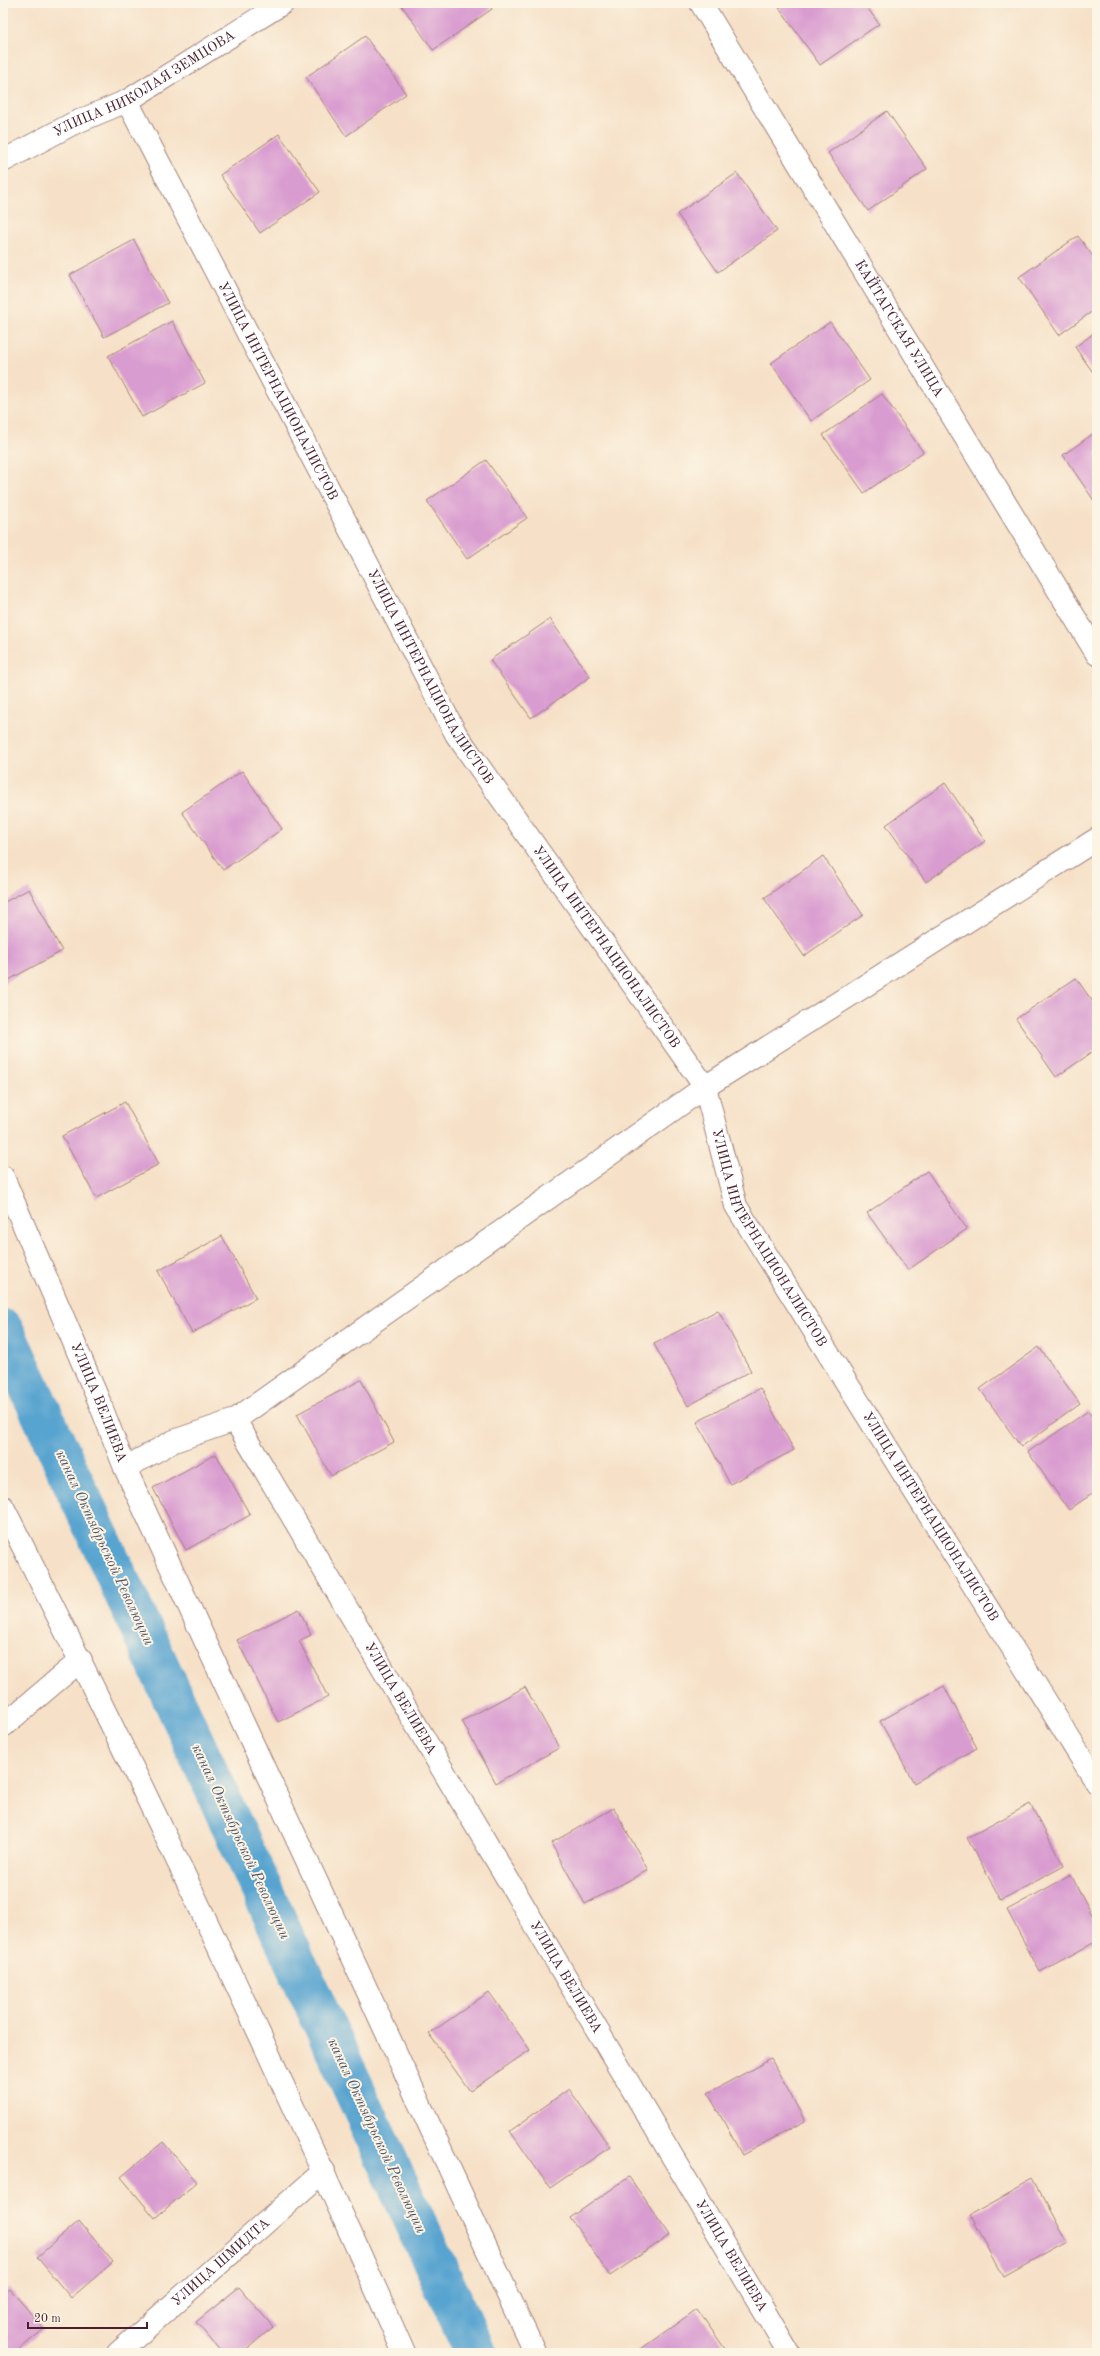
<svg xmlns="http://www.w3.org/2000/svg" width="1100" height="2356" viewBox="0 0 1100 2356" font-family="'Old Standard TT',serif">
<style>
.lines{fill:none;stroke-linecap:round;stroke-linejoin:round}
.canal{stroke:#58a4d0;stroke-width:42}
.building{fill:#d99cd0}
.street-casing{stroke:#a0807a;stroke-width:24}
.street{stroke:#fff;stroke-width:22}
.labels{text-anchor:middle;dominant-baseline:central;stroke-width:4;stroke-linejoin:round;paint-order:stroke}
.street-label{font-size:14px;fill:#4a1f2b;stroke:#fcf5e5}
.water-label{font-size:15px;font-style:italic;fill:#50546d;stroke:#fcf5e5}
</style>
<rect width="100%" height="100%" fill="#fcf5e5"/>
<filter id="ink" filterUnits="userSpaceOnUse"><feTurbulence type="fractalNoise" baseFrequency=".025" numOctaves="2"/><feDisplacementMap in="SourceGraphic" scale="8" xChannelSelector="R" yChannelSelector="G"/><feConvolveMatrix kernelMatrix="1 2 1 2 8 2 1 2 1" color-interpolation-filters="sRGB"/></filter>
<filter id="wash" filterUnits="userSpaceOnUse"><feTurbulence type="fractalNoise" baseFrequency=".012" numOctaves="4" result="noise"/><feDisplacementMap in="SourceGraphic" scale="16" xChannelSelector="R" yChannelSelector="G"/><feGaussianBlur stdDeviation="0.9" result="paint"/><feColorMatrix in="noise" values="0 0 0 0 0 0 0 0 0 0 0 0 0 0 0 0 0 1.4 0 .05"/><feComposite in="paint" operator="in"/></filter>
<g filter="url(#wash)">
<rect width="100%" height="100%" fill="#f6e1c8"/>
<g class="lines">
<path class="canal" d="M3,1330L476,2353"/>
</g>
<g id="blocks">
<g class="building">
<path d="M400,3H488L492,9L433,50Z"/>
<path d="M786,3H864L879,24L820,65L779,8Z"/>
<path d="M365,36L406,94L346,136L306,77Z"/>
<path d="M887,111L927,169L868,211L828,153Z"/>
<path d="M279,134L320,192L260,233L220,175Z"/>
<path d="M737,173L777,231L718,272L677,214Z"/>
<path d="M1078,236L1097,262V308L1059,335L1019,277Z"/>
<path d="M134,240L168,303L104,337L70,275Z"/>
<path d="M172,321L205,383L142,417L108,356Z"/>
<path d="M830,322L870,380L811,421L771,363Z"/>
<path d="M1097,331V378L1075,347Z"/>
<path d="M882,394L923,452L864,493L823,435Z"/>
<path d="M1097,431V505L1063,455Z"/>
<path d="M486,460L527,518L467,559L427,501Z"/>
<path d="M550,619L590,677L531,718L490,660Z"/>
<path d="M242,771L282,829L223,870L182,812Z"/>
<path d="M945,783L985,841L926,882L886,825Z"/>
<path d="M823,856L863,915L804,956L764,898Z"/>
<path d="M29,889L62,951L3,983V903Z"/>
<path d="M1076,978L1097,1008V1049L1056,1077L1016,1019Z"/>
<path d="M125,1102L159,1164L96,1198L62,1136Z"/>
<path d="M927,1171L967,1229L908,1270L867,1213Z"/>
<path d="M222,1236L256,1298L192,1333L158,1271Z"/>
<path d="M718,1310L751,1371L688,1406L654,1344Z"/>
<path d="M1039,1347L1080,1404L1021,1447L980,1389Z"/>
<path d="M361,1380L394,1442L331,1476L297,1414Z"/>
<path d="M760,1388L794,1450L730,1484L697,1422Z"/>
<path d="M1088,1411L1097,1424V1490L1069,1510L1028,1452Z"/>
<path d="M216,1454L250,1515L186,1550L153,1488Z"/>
<path d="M299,1609L311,1635L299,1641L328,1697L278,1722L237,1640Z"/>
<path d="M944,1686L977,1748L914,1783L880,1721Z"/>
<path d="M525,1687L559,1748L496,1783L462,1721Z"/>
<path d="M1030,1804L1064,1866L1001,1900L967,1838Z"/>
<path d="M614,1808L648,1870L585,1904L551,1843Z"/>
<path d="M1071,1875L1097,1924V1941L1040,1972L1007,1910Z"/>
<path d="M489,1992L530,2050L470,2091L429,2034Z"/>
<path d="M771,2059L805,2121L742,2155L708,2093Z"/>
<path d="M569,2089L610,2147L550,2188L510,2131Z"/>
<path d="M163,2142L197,2182L155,2218L121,2177Z"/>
<path d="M629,2177L670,2235L610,2276L570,2218Z"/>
<path d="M1033,2180L1067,2242L1004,2277L970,2215Z"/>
<path d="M79,2221L113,2262L71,2298L37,2257Z"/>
<path d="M239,2287L273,2327L242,2353H222L196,2322Z"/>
<path d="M10,2289L44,2329L15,2353H3V2295Z"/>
<path d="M697,2309L728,2353H640L638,2351Z"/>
</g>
</g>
</g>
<g filter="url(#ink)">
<use href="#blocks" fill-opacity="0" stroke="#a0807a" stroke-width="1"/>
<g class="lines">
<g class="street-casing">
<g id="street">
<path id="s1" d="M701,3L1097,654"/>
<path id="s2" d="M127,101L456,734L705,1087L736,1206L1097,1783"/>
<path id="s3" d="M3,161L72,124L127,101L283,3"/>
<path id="s4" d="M3,1177L99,1401L125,1468L174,1441L235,1420L789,2353"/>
<path d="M235,1420L705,1087L1097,839"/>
<path d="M125,1468L535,2353"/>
<path d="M3,1507C144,1785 278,2067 404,2353"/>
<path d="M3,1726L81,1660"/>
<path id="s5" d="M118,2353L324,2171"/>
</g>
</g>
<use href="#street" class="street"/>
</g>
</g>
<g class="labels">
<g class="street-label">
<text stroke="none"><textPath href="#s3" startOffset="161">УЛИЦА НИКОЛАЯ ЗЕМЦОВА</textPath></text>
<text stroke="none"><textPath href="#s1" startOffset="381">КАЙТАГСКАЯ УЛИЦА</textPath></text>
<text stroke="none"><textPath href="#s2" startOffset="327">УЛИЦА ИНТЕРНАЦИОНАЛИСТОВ</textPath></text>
<text stroke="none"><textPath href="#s2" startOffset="651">УЛИЦА ИНТЕРНАЦИОНАЛИСТОВ</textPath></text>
<text stroke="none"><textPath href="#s2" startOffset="974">УЛИЦА ИНТЕРНАЦИОНАЛИСТОВ</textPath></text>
<text stroke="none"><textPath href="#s2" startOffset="1311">УЛИЦА ИНТЕРНАЦИОНАЛИСТОВ</textPath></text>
<text stroke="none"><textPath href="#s4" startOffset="245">УЛИЦА ВЕЛИЕВА</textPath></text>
<text stroke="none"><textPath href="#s2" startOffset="1635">УЛИЦА ИНТЕРНАЦИОНАЛИСТОВ</textPath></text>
<text stroke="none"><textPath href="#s4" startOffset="760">УЛИЦА ВЕЛИЕВА</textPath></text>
<text stroke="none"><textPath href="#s4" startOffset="1084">УЛИЦА ВЕЛИЕВА</textPath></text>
<text stroke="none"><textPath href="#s4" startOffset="1408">УЛИЦА ВЕЛИЕВА</textPath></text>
<text stroke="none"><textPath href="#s5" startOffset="137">УЛИЦА ШМИДТА</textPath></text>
</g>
<g class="water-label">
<text transform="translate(104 1548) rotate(65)">канал Октябрьской Революции</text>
<text transform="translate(240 1842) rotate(65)">канал Октябрьской Революции</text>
<text transform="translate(376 2136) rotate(65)">канал Октябрьской Революции</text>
</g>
</g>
<rect width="1100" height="2356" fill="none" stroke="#fcf5e5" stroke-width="16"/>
<path d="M28 2322v6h119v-6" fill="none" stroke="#4a1f2b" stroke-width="2"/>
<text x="34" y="2322" font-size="12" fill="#4a1f2b" stroke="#fcf5e5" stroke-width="3" paint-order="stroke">20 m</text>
</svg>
